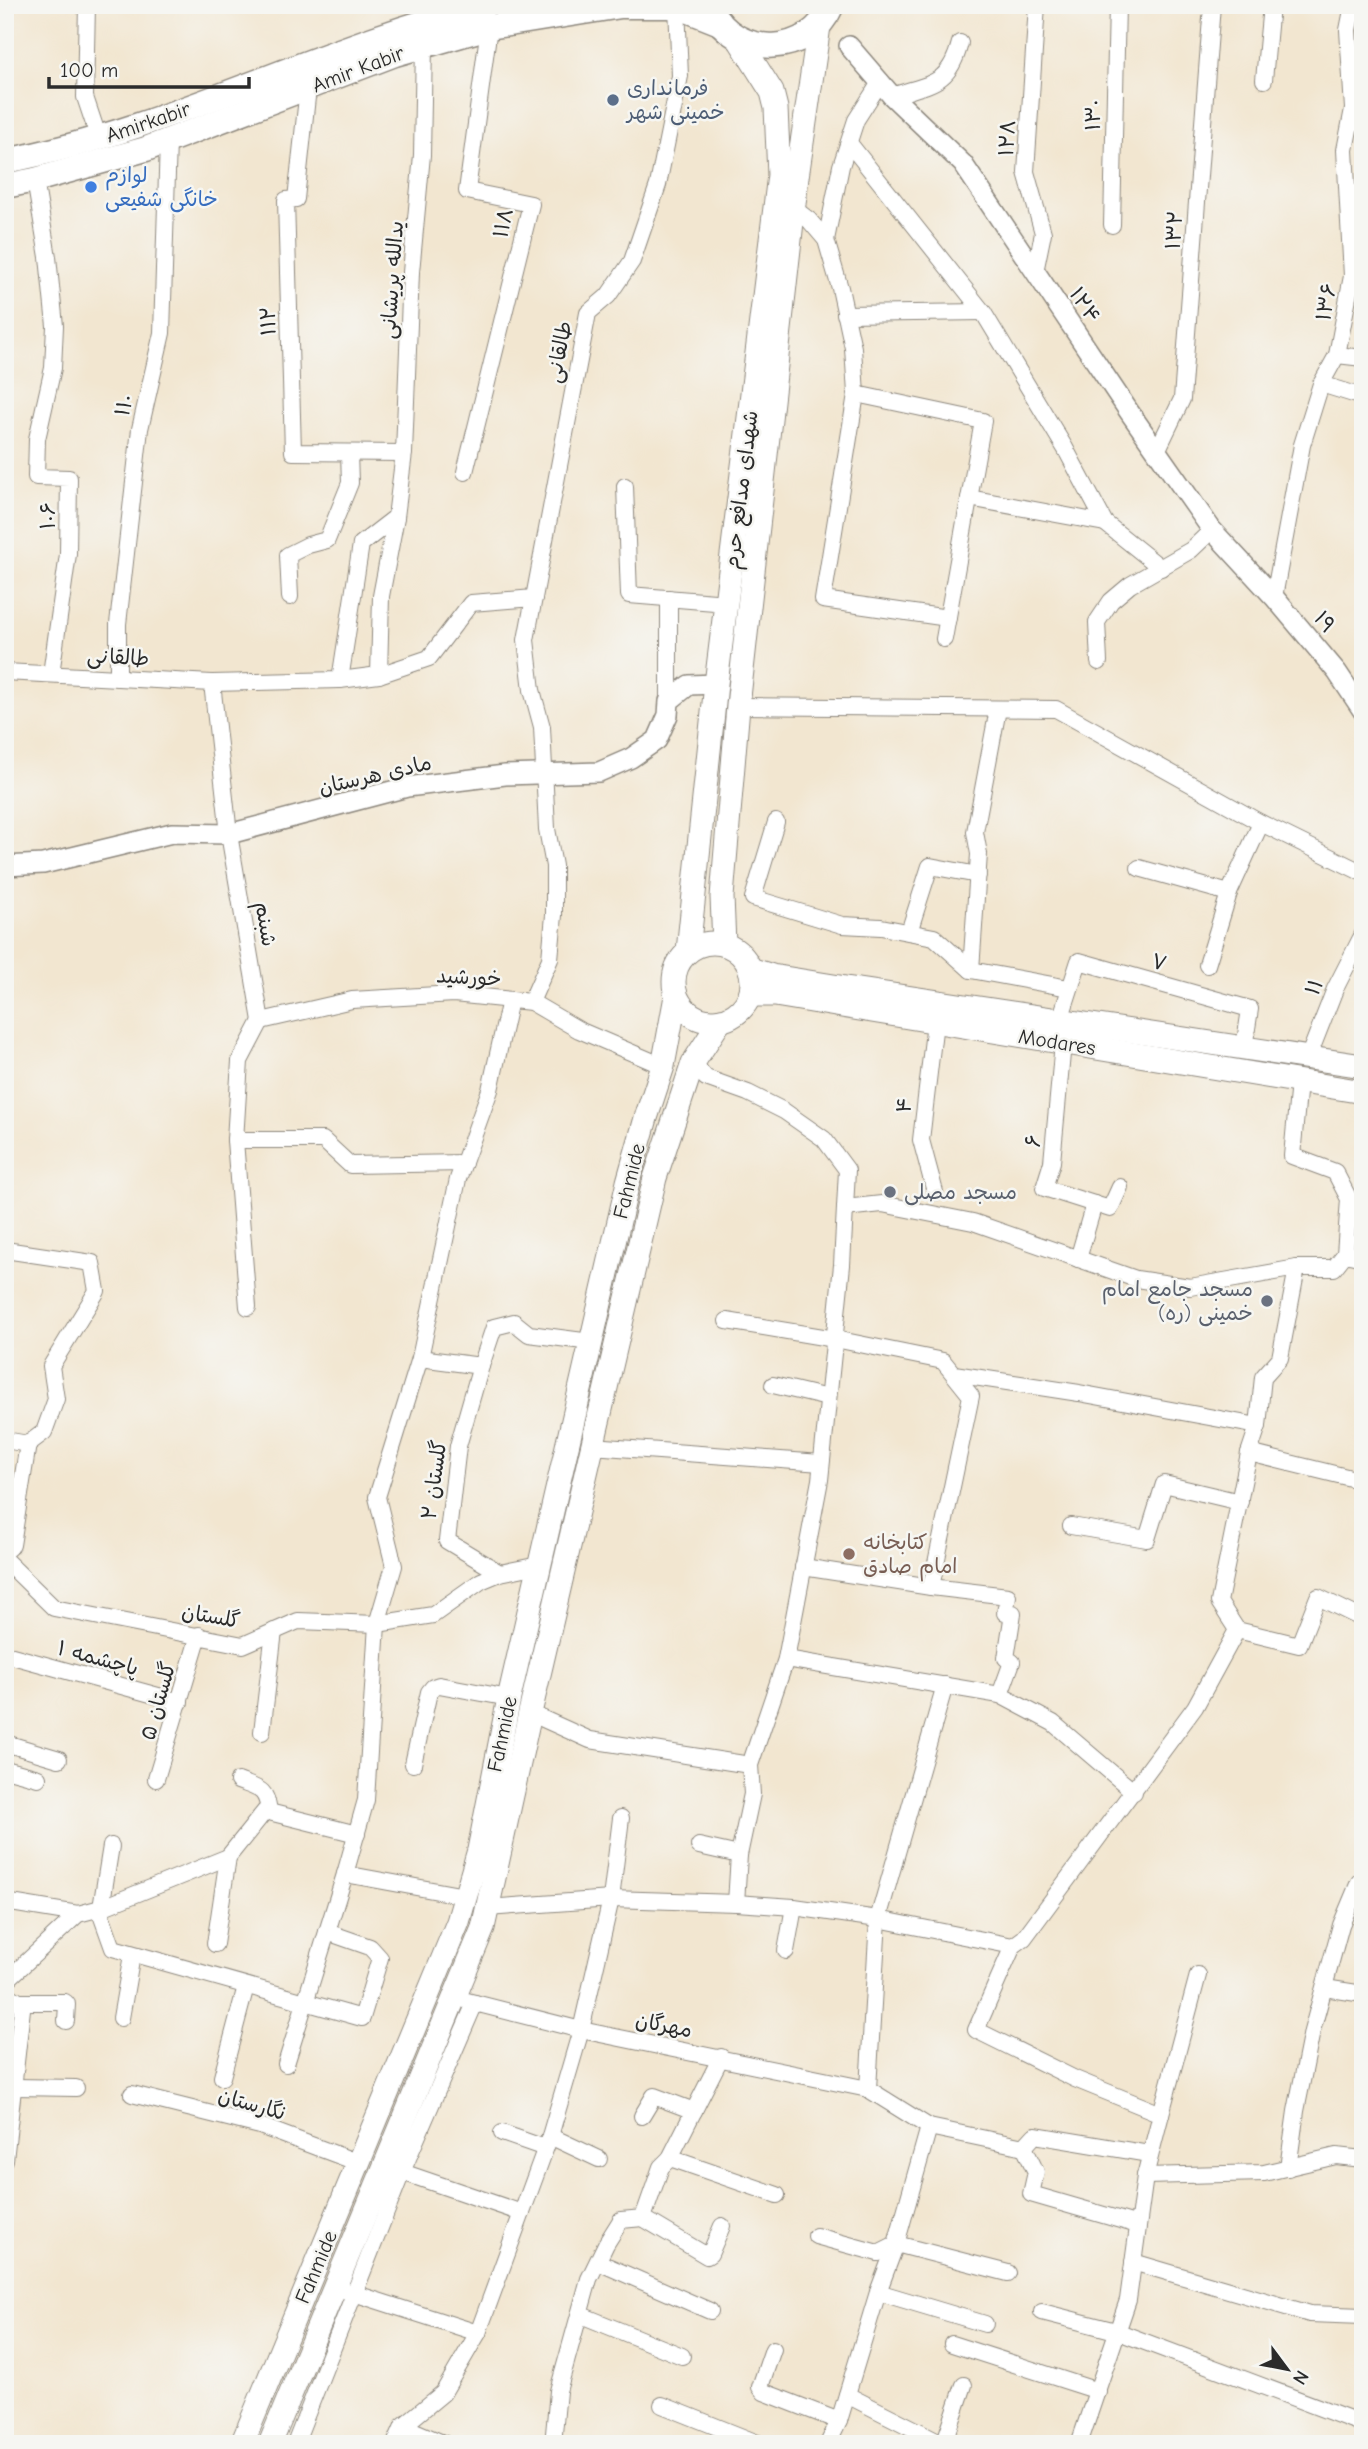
<svg xmlns="http://www.w3.org/2000/svg" width="1368" height="2449" viewBox="0 0 1368 2449" font-family="'Comic Neue','Playpen Sans Arabic',sans-serif">
<style>
.lines{fill:none;stroke-linecap:round;stroke-linejoin:round}
.minor-casing{stroke:#8e887e;stroke-width:18}
.tertiary-casing{stroke:#8e887e;stroke-width:22}
.secondary-casing{stroke:#8e887e;stroke-width:25}
.primary-casing{stroke:#8e887e;stroke-width:27}
.minor{stroke:#fff;stroke-width:16}
.tertiary{stroke:#fff;stroke-width:19}
.secondary{stroke:#fff;stroke-width:23}
.primary{stroke:#fff;stroke-width:24}
.service-dot{fill:#5c6f8a;stroke:#f6f6f2;stroke-width:2.5}
.shop-dot{fill:#3f7fe0;stroke:#f6f6f2;stroke-width:2.5}
.worship-dot{fill:#6b7280;stroke:#f6f6f2;stroke-width:2.5}
.education-dot{fill:#8d6e63;stroke:#f6f6f2;stroke-width:2.5}
.labels{text-anchor:middle;dominant-baseline:central;stroke-width:5;stroke-linejoin:round;paint-order:stroke}
.street-label{font-size:21px;fill:#2b2b2b;stroke:#f6f6f2}
.service-label{font-size:21px;fill:#4e5e75;stroke:#f6f6f2;text-anchor:start}
.shop-label{font-size:21px;fill:#366cbe;stroke:#f6f6f2;text-anchor:start}
.worship-label{font-size:21px;fill:#5b616d;stroke:#f6f6f2;text-anchor:start}
.education-label{font-size:21px;fill:#785e54;stroke:#f6f6f2;text-anchor:start}
</style>
<rect width="100%" height="100%" fill="#f6f6f2"/>
<filter id="ink" filterUnits="userSpaceOnUse"><feTurbulence type="fractalNoise" baseFrequency=".0143" numOctaves="2"/><feDisplacementMap in="SourceGraphic" scale="14" xChannelSelector="R" yChannelSelector="G"/><feConvolveMatrix kernelMatrix="1 2 1 2 8 2 1 2 1" color-interpolation-filters="sRGB"/></filter>
<filter id="wash" filterUnits="userSpaceOnUse"><feTurbulence type="fractalNoise" baseFrequency=".00686" numOctaves="4" result="noise"/><feDisplacementMap in="SourceGraphic" scale="28" xChannelSelector="R" yChannelSelector="G"/><feGaussianBlur stdDeviation="1.57" result="paint"/><feColorMatrix in="noise" values="0 0 0 0 0 0 0 0 0 0 0 0 0 0 0 0 0 1.4 0 .05"/><feComposite in="paint" operator="in"/></filter>
<g filter="url(#wash)">
<rect width="100%" height="100%" fill="#f2e6d0"/>
</g>
<g filter="url(#ink)">
<g class="lines">
<g class="minor-casing">
<g id="minor">
<path d="M87,5L85,97L99,139"/>
<path d="M1264,80L1271,5"/>
<path d="M308,88L296,199L286,200L293,452L404,453"/>
<path d="M892,96C930,83 949,86 960,43"/>
<path d="M849,143L983,312L1065,448L1105,523L1161,568"/>
<path d="M35,180L48,257L55,326L53,368L37,439L36,477L69,478L68,554L51,674"/>
<path d="M793,208L809,220L826,240L840,288L853,348L856,394L823,600L948,618"/>
<path d="M1112,225L1117,5"/>
<path d="M826,240L841,166L856,120L881,81"/>
<path d="M1035,272L1043,233L1026,172L1037,5"/>
<path d="M845,314L983,312"/>
<path d="M1337,355L1363,358"/>
<path d="M1321,384L1363,397"/>
<path d="M856,394L983,421L944,639"/>
<path d="M1157,451L1182,399L1212,5"/>
<path d="M465,472L531,204L467,191L489,27"/>
<path d="M625,486L629,595L727,603"/>
<path d="M969,498L1105,523"/>
<path d="M290,597L288,555L308,545L327,540L350,483L349,453"/>
<path d="M1274,597L1302,445L1321,384L1337,355L1352,276L1345,150L1353,109L1348,30L1353,5"/>
<path d="M1099,662L1097,622L1111,601L1130,585L1191,550L1212,530"/>
<path d="M5,672L212,683L340,680L379,675L429,658L471,603L534,598"/>
<path d="M379,675L381,596L396,517L404,453L411,272L422,155L424,44"/>
<path d="M118,678V624L140,429L162,333L168,141"/>
<path d="M340,680L361,544L396,517"/>
<path d="M212,683L229,834L261,1021"/>
<path d="M669,701V598"/>
<path d="M738,706L1056,709L1261,823L1363,873"/>
<path d="M776,822L753,898L842,925L881,927L934,937L971,970L1069,988"/>
<path d="M1139,868L1229,893"/>
<path d="M909,932L930,866L978,875"/>
<path d="M1207,965L1229,893L1261,823"/>
<path d="M971,970L979,854L975,832L998,709"/>
<path d="M531,1002L550,959L554,915V866L547,829L542,727L532,690L526,640L588,313L608,296L632,261L658,185L680,76L677,6"/>
<path d="M1060,1020L1079,961L1250,1009L1244,1048"/>
<path d="M261,1021L352,1000L454,994L531,1002L579,1030L663,1066"/>
<path d="M1063,1043L1052,1162L1044,1188L1110,1209L1120,1187"/>
<path d="M1308,1058L1335,989L1363,934"/>
<path d="M693,1063L706,1078L748,1093L784,1111L824,1139L847,1170L842,1265L820,1480L786,1659L750,1765L752,1794L739,1855L736,1903"/>
<path d="M1299,1082L1292,1156L1335,1172L1349,1199L1345,1254"/>
<path d="M235,1140H323L350,1165L464,1163"/>
<path d="M935,1192L921,1140L935,1022"/>
<path d="M845,1208L882,1204L973,1222L1136,1279L1190,1287L1297,1268H1334L1345,1254"/>
<path d="M5,1250L92,1263L97,1291L51,1366L56,1399L44,1432L28,1444L12,1545L5,1551"/>
<path d="M1345,1254L1363,1258"/>
<path d="M1078,1259L1094,1204"/>
<path d="M248,1307L235,1140L240,1061L261,1021"/>
<path d="M727,1321L835,1339L943,1361L971,1396L931,1587L803,1567"/>
<path d="M420,1358L481,1366L494,1327L514,1322L529,1334L591,1342"/>
<path d="M481,1366L458,1446L447,1541L500,1573"/>
<path d="M954,1374L1079,1393L1258,1426"/>
<path d="M773,1385L828,1398"/>
<path d="M5,1440L28,1444"/>
<path d="M592,1446L821,1463"/>
<path d="M1249,1453L1363,1481"/>
<path d="M1071,1526L1147,1539L1164,1484L1240,1502"/>
<path d="M5,1560L54,1608L243,1645L298,1621L377,1624L433,1615L481,1581L500,1573L539,1565"/>
<path d="M931,1587L1008,1596L1005,1613H1013L1006,1658L1012,1662L1000,1695"/>
<path d="M1237,1630L1299,1645L1318,1597L1363,1619"/>
<path d="M5,1654L180,1702"/>
<path d="M786,1659L1000,1695L1053,1723L1134,1792"/>
<path d="M530,1713L590,1740L750,1765"/>
<path d="M262,1732L274,1631"/>
<path d="M5,1743L59,1759"/>
<path d="M413,1764L429,1692L433,1687L439,1685L509,1698"/>
<path d="M5,1769L38,1778"/>
<path d="M156,1779L199,1635"/>
<path d="M238,1781C259,1789 266,1788 269,1811"/>
<path d="M699,1846L739,1855"/>
<path d="M465,1896L345,1874L366,1800L377,1624L394,1566L377,1497L420,1358L458,1179L490,1090L510,1000"/>
<path d="M5,1902L78,1914"/>
<path d="M101,1908L111,1846"/>
<path d="M487,1908L611,1899L736,1903L794,1907L878,1919L1013,1946L1024,1938L1195,1707L1237,1630L1219,1602L1249,1453L1258,1426L1263,1377L1280,1358L1297,1268"/>
<path d="M99,1909L113,1948L362,2018L380,1958L370,1947L327,1932"/>
<path d="M215,1944L228,1857"/>
<path d="M1013,1946L976,2030L1075,2079L1161,2114L1145,2176L1128,2300L1079,2444"/>
<path d="M786,1951L794,1907"/>
<path d="M5,1982L78,1914L101,1908L228,1857L265,1811L357,1834"/>
<path d="M1325,1988L1363,1994"/>
<path d="M5,1993L19,2002L22,2009L5,2160"/>
<path d="M467,2001L581,2030L868,2089"/>
<path d="M19,2002H65L67,2004L66,2021"/>
<path d="M121,2018L132,1955"/>
<path d="M286,2064L345,1874"/>
<path d="M222,2077L246,1986"/>
<path d="M14,2087L76,2088"/>
<path d="M132,2094L260,2126L359,2163"/>
<path d="M1161,2114L1198,1975"/>
<path d="M642,2116L654,2096L694,2111"/>
<path d="M929,2127L1024,2147L1035,2135L1149,2154"/>
<path d="M502,2133L545,2148"/>
<path d="M550,2136L599,2159"/>
<path d="M1024,2147L1036,2172L1031,2194L1138,2225"/>
<path d="M670,2158L777,2195"/>
<path d="M1288,2168L1296,2111L1312,2031L1341,1925L1359,1882L1363,1883"/>
<path d="M402,2172L522,2213"/>
<path d="M1145,2176L1264,2173L1336,2156L1363,2159"/>
<path d="M643,2218L707,2256L710,2254L722,2226"/>
<path d="M816,2236L878,2253L896,2244L1008,2273"/>
<path d="M598,2262L710,2311"/>
<path d="M1133,2262L1310,2314L1363,2316"/>
<path d="M344,2290L478,2333"/>
<path d="M878,2292L985,2324"/>
<path d="M1042,2312L1116,2331L1363,2424"/>
<path d="M581,2315L682,2356"/>
<path d="M952,2344L1098,2391"/>
<path d="M773,2349L760,2387L764,2392L839,2421"/>
<path d="M847,2395L944,2444"/>
<path d="M662,2405L760,2444"/>
<path d="M403,2426L445,2444"/>
<path d="M295,2444L402,2172L475,2003"/>
<path d="M395,2444L403,2426L443,2393L478,2333L550,2136L581,2030L611,1899L621,1818"/>
<path d="M553,2444L558,2391L589,2279L606,2244L621,2220L643,2218L661,2167L670,2158L721,2057"/>
<path d="M828,2444L839,2421L878,2292L896,2244L929,2127L868,2089L878,1919L945,1685"/>
<path d="M944,2444L964,2385"/>
</g>
</g>
<g class="tertiary-casing">
<g id="tertiary">
<path d="M849,46L892,96L963,164L1130,413L1212,530L1274,597L1337,672L1363,711"/>
<path d="M5,866L43,864L172,833L229,834L407,787L505,775L599,772L631,758L657,740L668,715L669,701L689,685L716,684"/>
</g>
</g>
<g class="secondary-casing">
<g id="secondary">
<circle cx="713" cy="982" r="39"/>
<path d="M724,944L722,897L738,706L797,177L819,26"/>
<path d="M688,951L716,684L779,175L776,108L772,92L738,38"/>
<path d="M750,969L772,976L846,988L1363,1066"/>
<path d="M750,995H775L1363,1092"/>
<path d="M242,2444L458,1922L479,1850L509,1698L628,1182L646,1118L663,1066L676,996"/>
<path d="M270,2444L483,1928L530,1713L655,1178L693,1063L721,1020"/>
</g>
</g>
<g class="primary-casing">
<g id="primary">
<path d="M711,9C736,60 810,57 832,5"/>
<path d="M5,161C172,129 321,45 486,5"/>
<path d="M5,186L35,180L146,149L395,54L489,27L621,6H677L720,23"/>
</g>
</g>
<use href="#minor" class="minor"/>
<use href="#tertiary" class="tertiary"/>
<use href="#secondary" class="secondary"/>
<use href="#primary" class="primary"/>
</g>
</g>
<circle class="service-dot" cx="613" cy="100" r="7"/>
<circle class="shop-dot" cx="91" cy="187" r="7"/>
<g class="worship-dot">
<circle cx="890" cy="1192" r="7"/>
<circle cx="1267" cy="1301" r="7"/>
</g>
<circle class="education-dot" cx="849" cy="1554" r="7"/>
<g class="labels">
<g class="street-label">
<text transform="translate(358 69) rotate(-21)">Amir Kabir</text>
<text transform="translate(1093 115) rotate(-89)">۱۳۰</text>
<text transform="translate(148 122) rotate(-19)">Amirkabir</text>
<text transform="translate(1007 138) rotate(-86)">۱۲۸</text>
<text transform="translate(503 223) rotate(-78)">۱۱۸</text>
<text transform="translate(1174 230) rotate(-86)">۱۳۲</text>
<text transform="translate(392 280) rotate(-86)">یدالله پریشانی</text>
<text transform="translate(1326 302) rotate(-80)">۱۳۶</text>
<text transform="translate(1085 305) rotate(56)">۱۲۴</text>
<text transform="translate(268 321) rotate(-92)">۱۱۲</text>
<text transform="translate(559 352) rotate(-79)">طالقانی</text>
<text transform="translate(124 405) rotate(-77)">۱۱۰</text>
<text transform="translate(741 490) rotate(-83)">شهدای مدافع حرم</text>
<text transform="translate(48 516) rotate(-90)">۱۰۶</text>
<text transform="translate(1325 622) rotate(50)">۱۹</text>
<text transform="translate(118 657) rotate(3)">طالقانی</text>
<text transform="translate(375 775) rotate(-13)">مادی هرستان</text>
<text transform="translate(266 924) rotate(81)">شبنم</text>
<text transform="translate(1159 962) rotate(16)">۷</text>
<text transform="translate(469 977) rotate(3)">خورشید</text>
<text transform="translate(1314 987) rotate(-67)">۱۱</text>
<text transform="translate(1057 1042) rotate(9)">Modares</text>
<text transform="translate(904 1105) rotate(-83)">۴</text>
<text transform="translate(1033 1141) rotate(-86)">۶</text>
<text transform="translate(629 1181) rotate(-76)">Fahmide</text>
<text transform="translate(434 1480) rotate(-82)">گلستان ۲</text>
<text transform="translate(211 1616) rotate(10)">گلستان</text>
<text transform="translate(98 1658) rotate(15)">پاچشمه ۱</text>
<text transform="translate(158 1701) rotate(-74)">گلستان ۵</text>
<text transform="translate(502 1734) rotate(-78)">Fahmide</text>
<text transform="translate(664 2025) rotate(11)">مهرگان</text>
<text transform="translate(252 2104) rotate(16)">نگارستان</text>
<text transform="translate(316 2267) rotate(-67)">Fahmide</text>
</g>
<g class="service-label">
<text x="627" y="88">فرمانداری<tspan x="627" dy="24">خمینی شهر</tspan></text>
</g>
<g class="shop-label">
<text x="105" y="175">لوازم<tspan x="105" dy="24">خانگی شفیعی</tspan></text>
</g>
<g class="worship-label">
<text x="904" y="1192">مسجد مصلی</text>
<text x="1253" y="1289" text-anchor="end">مسجد جامع امام<tspan x="1253" dy="24">خمینی (ره)</tspan></text>
</g>
<g class="education-label">
<text x="863" y="1542">کتابخانه<tspan x="863" dy="24">امام صادق</tspan></text>
</g>
</g>
<rect width="1368" height="2449" fill="none" stroke="#f6f6f2" stroke-width="28"/>
<g transform="translate(1287 2369) rotate(122)" stroke="#f6f6f2" stroke-width="5" paint-order="stroke">
<path d="M0-5L12 26L0 18L-12 26Z" fill="#2b2b2b"/>
<text y="-10" font-size="19" font-weight="bold" text-anchor="middle" fill="#2b2b2b">N</text>
</g>
<path d="M49 77v10h200v-10" fill="none" stroke="#2b2b2b" stroke-width="3.5"/>
<text x="60" y="77" font-size="21" fill="#2b2b2b" stroke="#f6f6f2" stroke-width="5" paint-order="stroke">100 m</text>
</svg>
